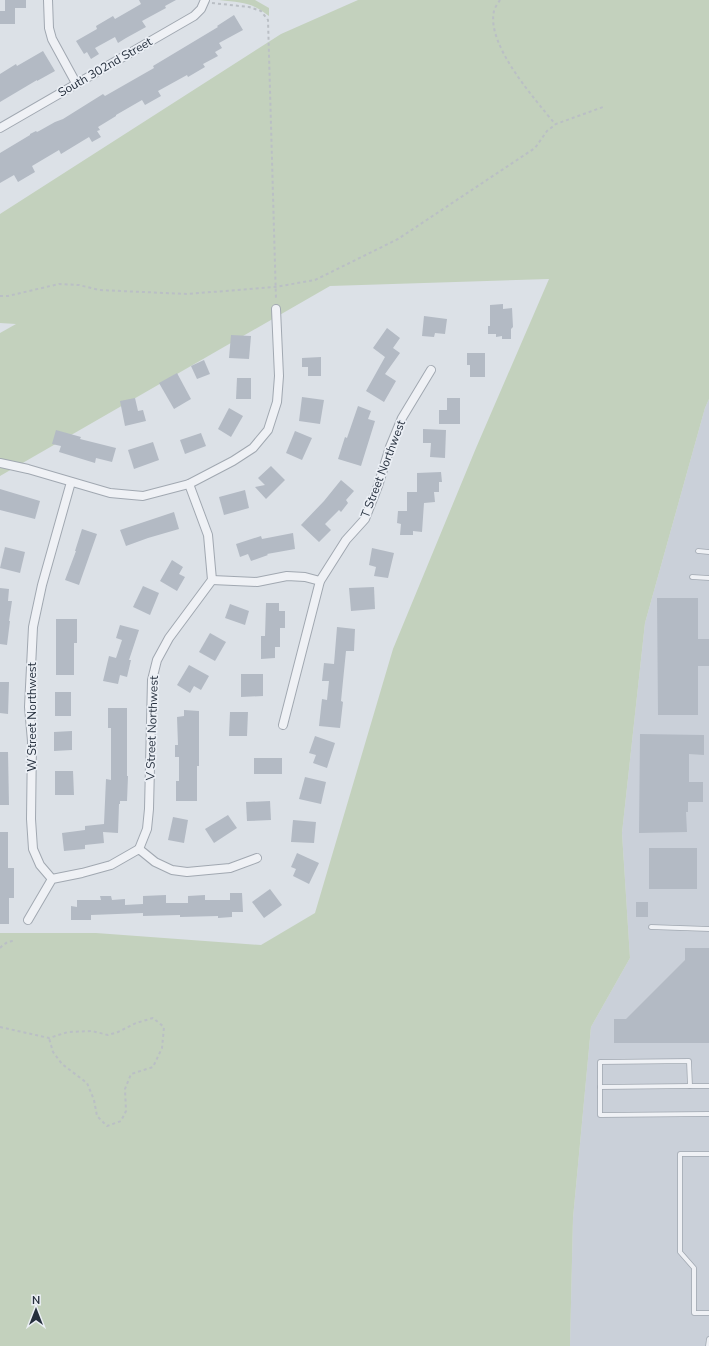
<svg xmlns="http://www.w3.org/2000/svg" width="709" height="1346" viewBox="0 0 709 1346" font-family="'Nunito Sans',sans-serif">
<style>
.built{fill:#cad0d9}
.green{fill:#c3d1bd}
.building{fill:#b3bac4}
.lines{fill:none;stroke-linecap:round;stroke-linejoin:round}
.lane-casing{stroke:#a1a8b1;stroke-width:5.5}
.street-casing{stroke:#a1a8b1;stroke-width:10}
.path{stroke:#babfc5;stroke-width:2;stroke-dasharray:3 3;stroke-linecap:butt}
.lane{stroke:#eff1f5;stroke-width:4}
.street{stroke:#eff1f5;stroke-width:8}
.labels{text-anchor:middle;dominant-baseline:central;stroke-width:3.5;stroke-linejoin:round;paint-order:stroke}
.street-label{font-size:12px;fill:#252f3d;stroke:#ebeff5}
</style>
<rect width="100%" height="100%" fill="#dce1e7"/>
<path class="built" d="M709,399V1346H570L573,1218L591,1027L630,958L622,833L645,623L705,408Z"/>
<g class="green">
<path d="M219,0H255L269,8V16C250,1 242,3 219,0Z"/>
<path d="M358,0H709V399L705,408L645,623L622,833L630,958L591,1027L573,1218L570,1346H0V933H96L261,945L315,913L393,649L476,448L549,279L330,286L0,476V333L16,324L0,323V214L281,34Z"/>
</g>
<g class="building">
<path d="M5,0H26V8H15V24H0V11H5Z"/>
<path d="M139,0H176L165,6L166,8L142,21L146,27L126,38L118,43L115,37L95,48L99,54L91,59L87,52L84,54L76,41L97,29L96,26L113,16L115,19L141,4Z"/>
<path d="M234,15L243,30L219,43L222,48L215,52L218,56L203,64L205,67L188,77L187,75L158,91L161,96L145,105L142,100L116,115V116L98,127L100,130L97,131L101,137L92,142L89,137L61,154L59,150L32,166L35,172L18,182L14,175L0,183V153L30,135V134L36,131L37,132L39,131L55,122L63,119L103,94L105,96L154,68L153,66L218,27L217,26Z"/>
<path d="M43,51L55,71L37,81V80L0,102V74L16,64L17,66Z"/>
<path d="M503,304V309L512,308L513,327L511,329V339H502V336L496,337V334H488V326H490V305Z"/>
<path d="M424,316L447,319L445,334L435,333L434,337L422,336Z"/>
<path d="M387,328L400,338L393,348L400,353L385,374L396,381L384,402L366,391L385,357L373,348Z"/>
<path d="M231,335L251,336L249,359L229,358Z"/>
<path d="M467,353H485V377H470V365H467Z"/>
<path d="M321,357V376H308V367H302V358Z"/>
<path d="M204,360L210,374L197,379L191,366Z"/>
<path d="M177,373L191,399L174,409L159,383Z"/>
<path d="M237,378H251V399H236Z"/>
<path d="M302,397L324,400L320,424L299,421Z"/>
<path d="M135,398L138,411L143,410L146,421L125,426L120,401Z"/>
<path d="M447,398H460V424H439V410H447Z"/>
<path d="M358,406L371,411L368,419L375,421L361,466L338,459L345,437L347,438Z"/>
<path d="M229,408L243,416L231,437L218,429Z"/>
<path d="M423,429L446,430L445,458L430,457L431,443H423Z"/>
<path d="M56,430L81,437L80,439L116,448L112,462L96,458L95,463L59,452L61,446L52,444Z"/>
<path d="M295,431L312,438L302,460L286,453Z"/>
<path d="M201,433L206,446L185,454L180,440Z"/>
<path d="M153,442L159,460L134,469L128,450Z"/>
<path d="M271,466L285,480L266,499L255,487L265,485L258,478Z"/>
<path d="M441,472L442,482H439V492H434L435,502L424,503L422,532L413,531V535H400L401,524L397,523L398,511H407V492H417V473Z"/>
<path d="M341,480L354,491L346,500L348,503L341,512L339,510L325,524L331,530L319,542L301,525L324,501Z"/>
<path d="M0,489L40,501L35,519L0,510Z"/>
<path d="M245,490L249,508L224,515L219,497Z"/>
<path d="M174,512L179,529L148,538L126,546L120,530Z"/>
<path d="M82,529L97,534L79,585L65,580L76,551H75Z"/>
<path d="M293,533L295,549L267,554L268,555L251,561L248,554L240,557L236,544L261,536L262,539Z"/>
<path d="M5,547L25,552L20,573L0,568Z"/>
<path d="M372,548L394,553L388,578L374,576L376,567L369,565Z"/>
<path d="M172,560L183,567L179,574L185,577L177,591L160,581Z"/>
<path d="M143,586L159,593L150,615L133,607Z"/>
<path d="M374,587L375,609L351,611L349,588Z"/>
<path d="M0,588L9,589L8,601H12L9,621H10L7,645L0,644Z"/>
<path d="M657,598H698V639H709V666H698V715H658Z"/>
<path d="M266,603H279V611H285V628H280V647H275V658L261,659V636H265Z"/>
<path d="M230,604L249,611L245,625L225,618Z"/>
<path d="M56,619H77V643H74V675H56Z"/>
<path d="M120,625L139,630L129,660H131L127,677L120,675L118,684L103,681L109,656L116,658L122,640L116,638Z"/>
<path d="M337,627L355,629L354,651H346L341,701L343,702L340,728L319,726L322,699L327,700L329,681H322L324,663L334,664Z"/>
<path d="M210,633L226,642L215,661L199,652Z"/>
<path d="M189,665L209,676L201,690L194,686L190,693L177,685Z"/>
<path d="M241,674H263V696L241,697Z"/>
<path d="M0,682H9L8,714L0,713Z"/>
<rect x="55" y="692" width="16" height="24"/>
<path d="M108,708H127V776H128L127,801H120V804H119L118,833L103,832L104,843L85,845V849L64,851L62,833L85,830V826L104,824L106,779L111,780V728H108Z"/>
<path d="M184,710L199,711V766H197V801H176V781H179V757H175V745H178L177,717L184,716Z"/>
<path d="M230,712H248L247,736H229Z"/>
<path d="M72,731V750L54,751V732Z"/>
<path d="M640,734L704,735V755L689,754V782H703V802H688V812H686L687,832L639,833Z"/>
<path d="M315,736L335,743L327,768L313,763L316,755L309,753Z"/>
<path d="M0,752H8L9,805H0Z"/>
<rect x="254" y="758" width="28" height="16"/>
<path d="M55,771H73L74,795H55Z"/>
<path d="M305,777L326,782L321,804L299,799Z"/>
<path d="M270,801L271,820L247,821L246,802Z"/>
<path d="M228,815L237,828L214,843L205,829Z"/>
<path d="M173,817L188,820L184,843L168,840Z"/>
<path d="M293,820L316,822L314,843L291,842Z"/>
<path d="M0,832H8V868H14V898H9V924H0Z"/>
<rect x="649" y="848" width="48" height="41"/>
<path d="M297,853L319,863L309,884L293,876L296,869L291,867Z"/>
<path d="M270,889L282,905L264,918L252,902Z"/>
<path d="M230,893H242L243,912H232V917L218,918V916L180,917V915L143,916V913L91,915V920H71V906L77,907V900H101L100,896H111L112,900L125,899V905L143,904V896L166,895V903H188V896L205,895V900H230Z"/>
<rect x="636" y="902" width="12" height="15"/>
<path d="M685,948H709V1043H614V1019H626L685,960Z"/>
</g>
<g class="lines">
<g class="lane-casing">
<g id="lane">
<path d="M698,551L709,552"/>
<path d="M692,577L709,578"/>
<path d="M651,927L709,929"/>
<path d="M709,1086H690L689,1061L600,1062V1115L709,1114"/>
<path d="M600,1087L690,1086"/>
<path d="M709,1154H680V1252L694,1268V1313H709"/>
<path d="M708,1346L709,1339"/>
</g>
</g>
<g class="street-casing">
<g id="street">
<path d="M48,0L49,28L52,39L76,83"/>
<path d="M0,128L194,16L201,9L205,0"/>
<path d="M0,463L28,469L110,493L143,496L189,484L233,461L253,448L268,430L277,402L279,376L276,309"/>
<path d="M212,580L257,582L287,576L305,577L320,581"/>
<path d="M283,725L320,581L346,540L365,519L378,486L390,447L402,418L431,370"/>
<path d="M139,849L147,829L149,809L152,680L157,660L169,638L212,580L208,535L189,484"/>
<path d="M52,879L40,865L33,849L31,819L32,741L29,707L33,627L42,585L71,482"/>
<path d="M28,920L52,879L82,873L111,865L139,849L155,862L172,870L187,872L230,868L257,858"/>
</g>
</g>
<g class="path">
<path d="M500,0C498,3 495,7 494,11C486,45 535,99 555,124"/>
<path d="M212,3L249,7L261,11L268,20L276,300"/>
<path d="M0,296H8L59,284L79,285L99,290L187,294L275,287L315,280L398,239L535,148L547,131L556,124L603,107"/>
<path d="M0,948C5,943 8,941 15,941"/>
<path d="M0,1027L49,1038L68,1032L92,1031L108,1035L118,1032L136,1023L153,1018L164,1027L162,1048L153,1067L131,1074L125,1089L126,1111L121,1121L107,1126L97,1116L94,1100L87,1083L62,1064L53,1052L49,1038"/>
</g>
<use href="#lane" class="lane"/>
<use href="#street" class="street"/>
</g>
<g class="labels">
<g class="street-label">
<text transform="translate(105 67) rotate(-30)">South 302nd Street</text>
<text transform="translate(383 469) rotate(-69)">T Street Northwest</text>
<text transform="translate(32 717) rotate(-90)">W Street Northwest</text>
<text transform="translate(152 728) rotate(-88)">V Street Northwest</text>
</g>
</g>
<g transform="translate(36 1310)" stroke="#ebeff5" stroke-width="3" paint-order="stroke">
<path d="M0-3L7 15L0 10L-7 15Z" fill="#252f3d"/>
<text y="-6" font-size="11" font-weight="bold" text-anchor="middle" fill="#252f3d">N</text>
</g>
</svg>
